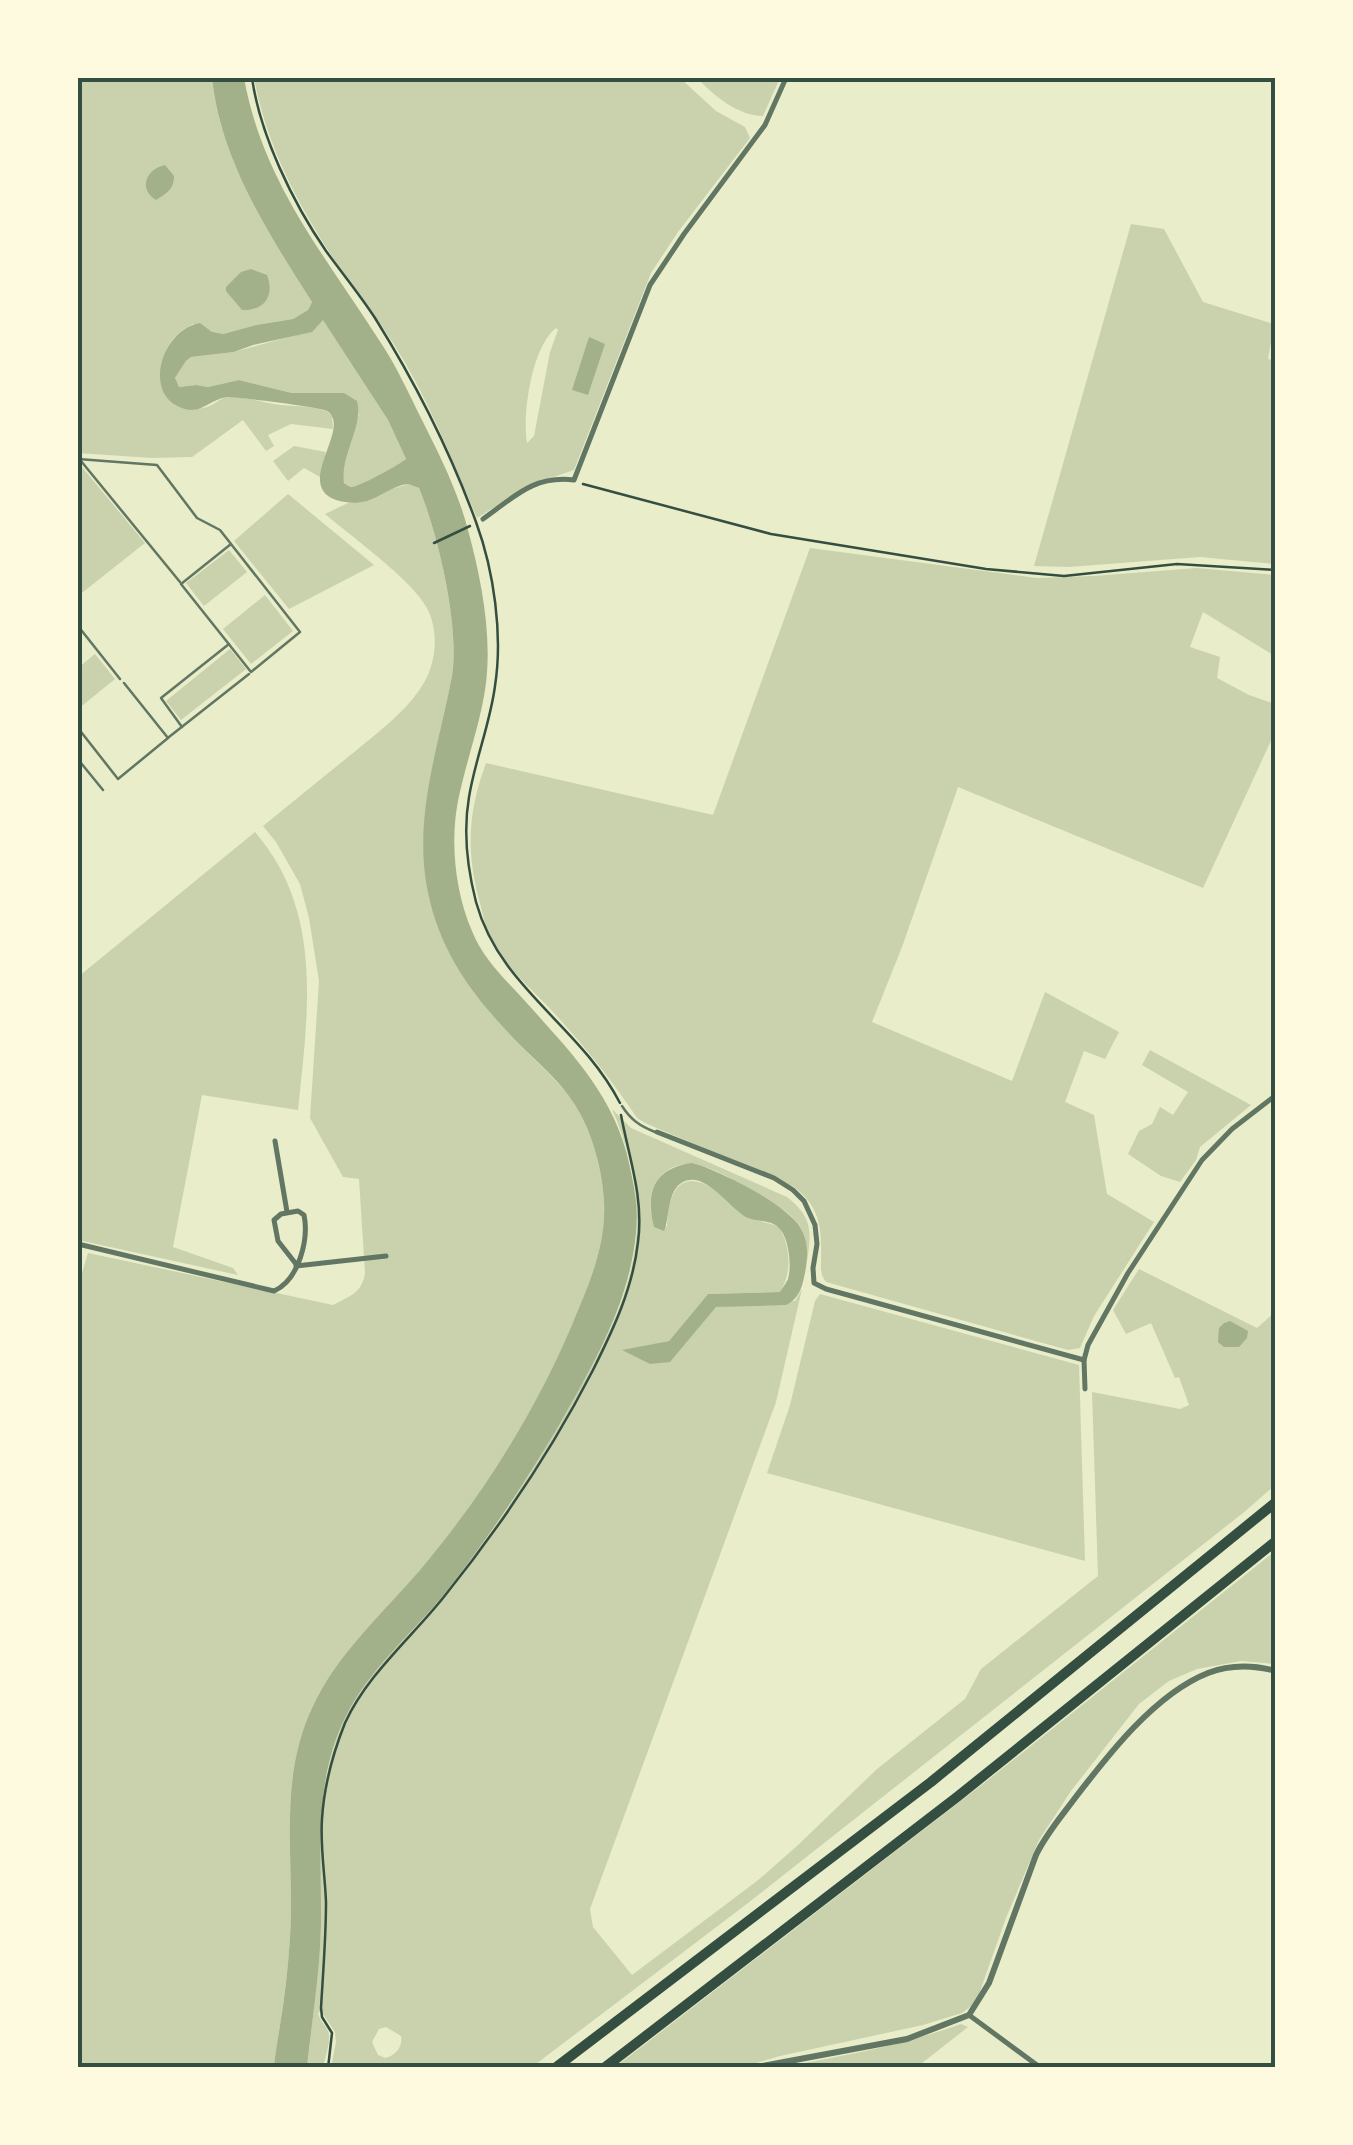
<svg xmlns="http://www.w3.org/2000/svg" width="1353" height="2145" viewBox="0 0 1353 2145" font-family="'PT Sans Narrow',sans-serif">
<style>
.green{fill:#cad2ad;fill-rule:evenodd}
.water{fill:#a3b18a;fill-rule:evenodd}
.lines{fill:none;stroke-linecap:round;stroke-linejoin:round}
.path{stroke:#344e41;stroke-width:2.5}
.service{stroke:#617663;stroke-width:2.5}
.minor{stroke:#617663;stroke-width:5}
.tertiary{stroke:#617663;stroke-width:6}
.motorway{stroke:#344e41;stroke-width:10}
.neatline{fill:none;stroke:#344e41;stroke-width:4}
</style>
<rect width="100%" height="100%" fill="#e9edc9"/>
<g class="green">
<path d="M78,78H212C221,161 268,233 312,302L308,310L293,319L256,325L223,334L216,335L193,324C177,332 168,341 164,358C155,390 170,418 207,407C214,405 220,398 228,397C246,396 262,403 281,405C293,406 307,406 319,409C328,411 326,411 332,416L333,429L291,424L268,435L274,446L266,451L243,420L192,457L152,458L78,453Z"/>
<path d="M254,78H680L716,111L745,127L750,138L678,232L651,273L574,470L530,485L477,518C452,460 429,400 395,346C376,316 353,288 333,258C297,203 266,143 254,78ZM556,328L558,330L550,352L534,436L527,443C522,414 532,346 556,328Z"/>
<path d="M697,78H780L763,116C738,116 713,95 697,78Z"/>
<path d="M1131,224L1164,229L1203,302L1274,324L1268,359L1276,361L1275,564L1200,557L1068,567L1034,566Z"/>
<path d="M323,319L388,420L406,459C400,464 357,488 351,487C349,486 346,484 344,483L342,472L345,458L359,414L344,393H292L239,380L208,387L196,385L178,387L175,378L186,361L191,357L234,352L311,331Z"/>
<path d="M294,446L326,452L320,477L304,468L288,481L273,461Z"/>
<path d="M78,466L82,467L145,543L78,596Z"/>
<path d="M408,484L419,488C438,534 460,627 452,676C439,749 414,814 428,890C439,952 476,1000 520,1045C535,1061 554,1077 568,1095C590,1123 602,1166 604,1201C606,1240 593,1275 578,1310C541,1403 486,1493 420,1570C383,1613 337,1654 313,1706C277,1780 295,1860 290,1938C288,1967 285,1996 280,2025C278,2039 275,2053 274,2067L78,2068V1286L88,1253L333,1305C350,1296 362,1293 365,1273L359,1179L343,1177L310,1118L319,981L309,918L300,884L276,842L263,826C293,802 323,777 353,753C376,734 403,714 420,689C436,667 440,633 427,608C411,579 352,537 325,514L348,503Z"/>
<path d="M288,494L374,565L289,609L234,541Z"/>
<path d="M810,548L1037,578L1093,576L1197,568L1275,575V656L1203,612L1190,647L1220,657L1217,678L1249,695L1275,704V732L1203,888L958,787L902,947L872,1022L1012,1081L1045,992L1119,1032L1105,1059L1084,1051L1065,1102L1094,1115L1107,1194L1154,1222L1094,1316L1080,1348L1068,1350L826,1282C820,1274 821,1269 821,1259C822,1229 820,1206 794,1187L645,1123L637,1118C612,1080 585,1047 555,1014C535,992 508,970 494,944C487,933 484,920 481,907C466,854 467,815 486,763L713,815Z"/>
<path d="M229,550L247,572L204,606L186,583Z"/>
<path d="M265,595L293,631L251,664L223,629Z"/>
<path d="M230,649L246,669L181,720L166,701Z"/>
<path d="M95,654L115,679L78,709V668Z"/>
<path d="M255,832C324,912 308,1013 298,1110L202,1095L173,1247L233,1268L238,1275L78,1240V977Z"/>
<path d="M1150,1050L1251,1105L1200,1147L1196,1160L1180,1182L1161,1176L1128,1154L1139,1131L1152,1124L1160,1107L1173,1115L1188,1092L1142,1065Z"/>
<path d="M612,1109L631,1128L787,1197C812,1217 812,1230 807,1261C807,1250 807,1240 802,1230C793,1212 769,1201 753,1191C726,1176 686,1148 660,1177C650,1189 650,1200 651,1214L667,1227C669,1190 681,1166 718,1192C729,1199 736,1212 749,1218C758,1222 769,1222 779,1227C791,1247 792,1273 780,1292L708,1294L669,1341L625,1350L650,1364L716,1307L795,1301L802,1289L776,1402L590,1909L593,1927L632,1975L757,1881L797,1846L877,1769L965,1699L981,1669L1098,1576L1092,1392L1180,1409L1189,1405L1179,1377L1175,1378L1151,1323L1126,1334L1113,1310L1139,1269L1257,1328L1275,1312V1485L1243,1513L748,1903L532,2067H331L336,2042L335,2032L321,2011L318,2013C320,2022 327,2026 329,2034C330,2044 325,2058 323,2067L307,2068C312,2020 320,1972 321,1924C322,1856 314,1787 343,1722C365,1672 415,1629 450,1586C490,1537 525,1484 556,1429C593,1366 637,1295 637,1219C637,1182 627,1143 612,1109ZM386,2027L401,2036C403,2047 396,2055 385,2058L378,2055L372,2042L379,2029Z"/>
<path d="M820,1294L1079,1365L1085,1561L767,1473L790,1405L815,1301Z"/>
<path d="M1275,1551V1664L1241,1661L1197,1669L1169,1681L1139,1704L1071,1791L1039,1840L1006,1918L979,1994L971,2006L962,2013L923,2025L780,2056L743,2067L614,2068L988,1780Z"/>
<path d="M961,2024L968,2027L917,2067L776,2068C839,2057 900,2046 961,2024Z"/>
</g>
<g class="water">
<path d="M212,78H244C263,182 324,254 379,340C396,365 408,392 421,418C439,454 458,491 468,530C481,578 492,633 486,683C481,723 466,761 458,801C450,842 455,892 472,931C483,959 505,979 525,1001C575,1057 619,1100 632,1177C636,1195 638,1213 636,1232C630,1302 594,1364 559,1425C524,1485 485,1543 441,1598C408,1637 367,1672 345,1718C313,1783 322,1855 321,1925C320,1973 312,2020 307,2067H274C275,2053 278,2039 280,2025C285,1996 288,1967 290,1938C295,1860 277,1780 313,1706C337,1654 383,1613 420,1570C485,1493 541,1403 578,1310C593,1275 606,1240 604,1201C602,1166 590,1123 568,1095C555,1077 536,1061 520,1045C473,997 437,950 426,882C415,811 439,745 452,676C460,627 438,534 419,488L408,484L402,485C389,489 379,497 367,501C356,504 347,503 336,500C293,485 353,427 327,411C320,407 237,397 228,397C208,399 200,418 177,406C144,389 163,329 200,323L212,332L223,334L256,325L293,319L308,310L312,302C268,233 221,161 212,78ZM323,320L388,420L406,459C400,464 357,488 351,487C348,486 346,484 344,483C340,454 364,427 357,401L344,393H292L239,380L208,387L196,385L179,387L175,378L186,361L191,357L234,352L253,345L312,332Z"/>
<path d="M165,165L174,176C174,189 167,193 156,200C138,189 146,169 165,165Z"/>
<path d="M251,269L267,275C275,296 264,311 242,310L226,291V287L241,272Z"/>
<path d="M589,337L605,344L588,395L572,390Z"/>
<path d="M692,1163C719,1170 786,1204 800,1227C809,1241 808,1258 805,1273C802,1287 800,1298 786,1305L716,1307L670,1362L650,1364L622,1350L669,1341L708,1294L780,1292C781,1290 787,1282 788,1279C792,1266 789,1236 778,1227C770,1220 758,1222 748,1218C730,1210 706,1170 683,1182C667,1190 670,1218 664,1231L654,1227C645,1192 654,1168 692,1163Z"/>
<path d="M1230,1321L1248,1331L1247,1338L1239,1347H1224L1218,1342L1219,1328L1224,1323Z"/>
</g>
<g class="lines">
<g class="path">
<path d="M252,78C260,135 293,203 326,251C342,273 360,295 375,318C415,382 450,451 476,522C494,571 503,635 495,686C490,724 475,760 469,797C463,832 467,867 476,902C500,989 579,1024 620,1103"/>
<path d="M583,484L771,534L986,569L1064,576L1177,564L1276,570"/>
<path d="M434,543L470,526"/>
<path d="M328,2068L332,2033L322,2017L321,2008C323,1973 326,1938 326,1902C325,1874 320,1847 322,1819C324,1787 333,1753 345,1723C367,1675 410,1639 443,1598C500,1527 551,1452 593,1370C613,1330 633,1288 638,1242C644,1198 629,1158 621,1115"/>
</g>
<g class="service">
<path d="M78,459L157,465L197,518L220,530L231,544L300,632L251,672L181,584L231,544"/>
<path d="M81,461L180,582"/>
<path d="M78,626L120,679"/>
<path d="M182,727L161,698L229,644"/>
<path d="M78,728L118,779L168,738L124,683"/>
<path d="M169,737L249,674"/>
<path d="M81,763L103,790"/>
<path d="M622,1106C631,1120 640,1126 655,1132"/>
</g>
<g class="minor">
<path d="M483,519C514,497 534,475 574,480L650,285L684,234L765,125L786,78"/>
<path d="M657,1132L774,1178L793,1190L804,1201L815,1225L817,1244L813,1268L814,1283L826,1289L1084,1360"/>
<path d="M275,1141L287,1212"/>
<path d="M78,1244L274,1291C299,1280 309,1239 304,1215L298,1211L281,1214L274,1220L278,1241L296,1264"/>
<path d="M296,1266L386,1256"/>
<path d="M1085,1389L1084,1360L1088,1345L1128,1273L1202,1160L1232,1129L1276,1095"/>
<path d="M969,2015L1041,2068"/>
</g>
<path class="tertiary" d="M752,2068L907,2039L969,2015L989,1983L1036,1855C1046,1834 1061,1817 1075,1798C1108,1755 1155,1694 1208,1673C1229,1665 1253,1665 1276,1671"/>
<g class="motorway">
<path d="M555,2068L931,1782L1276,1502"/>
<path d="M604,2068L957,1797L1276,1541"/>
</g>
</g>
<rect width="1353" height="2145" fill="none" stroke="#fefae0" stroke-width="160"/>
<rect x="80" y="80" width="1193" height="1985" class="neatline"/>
</svg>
